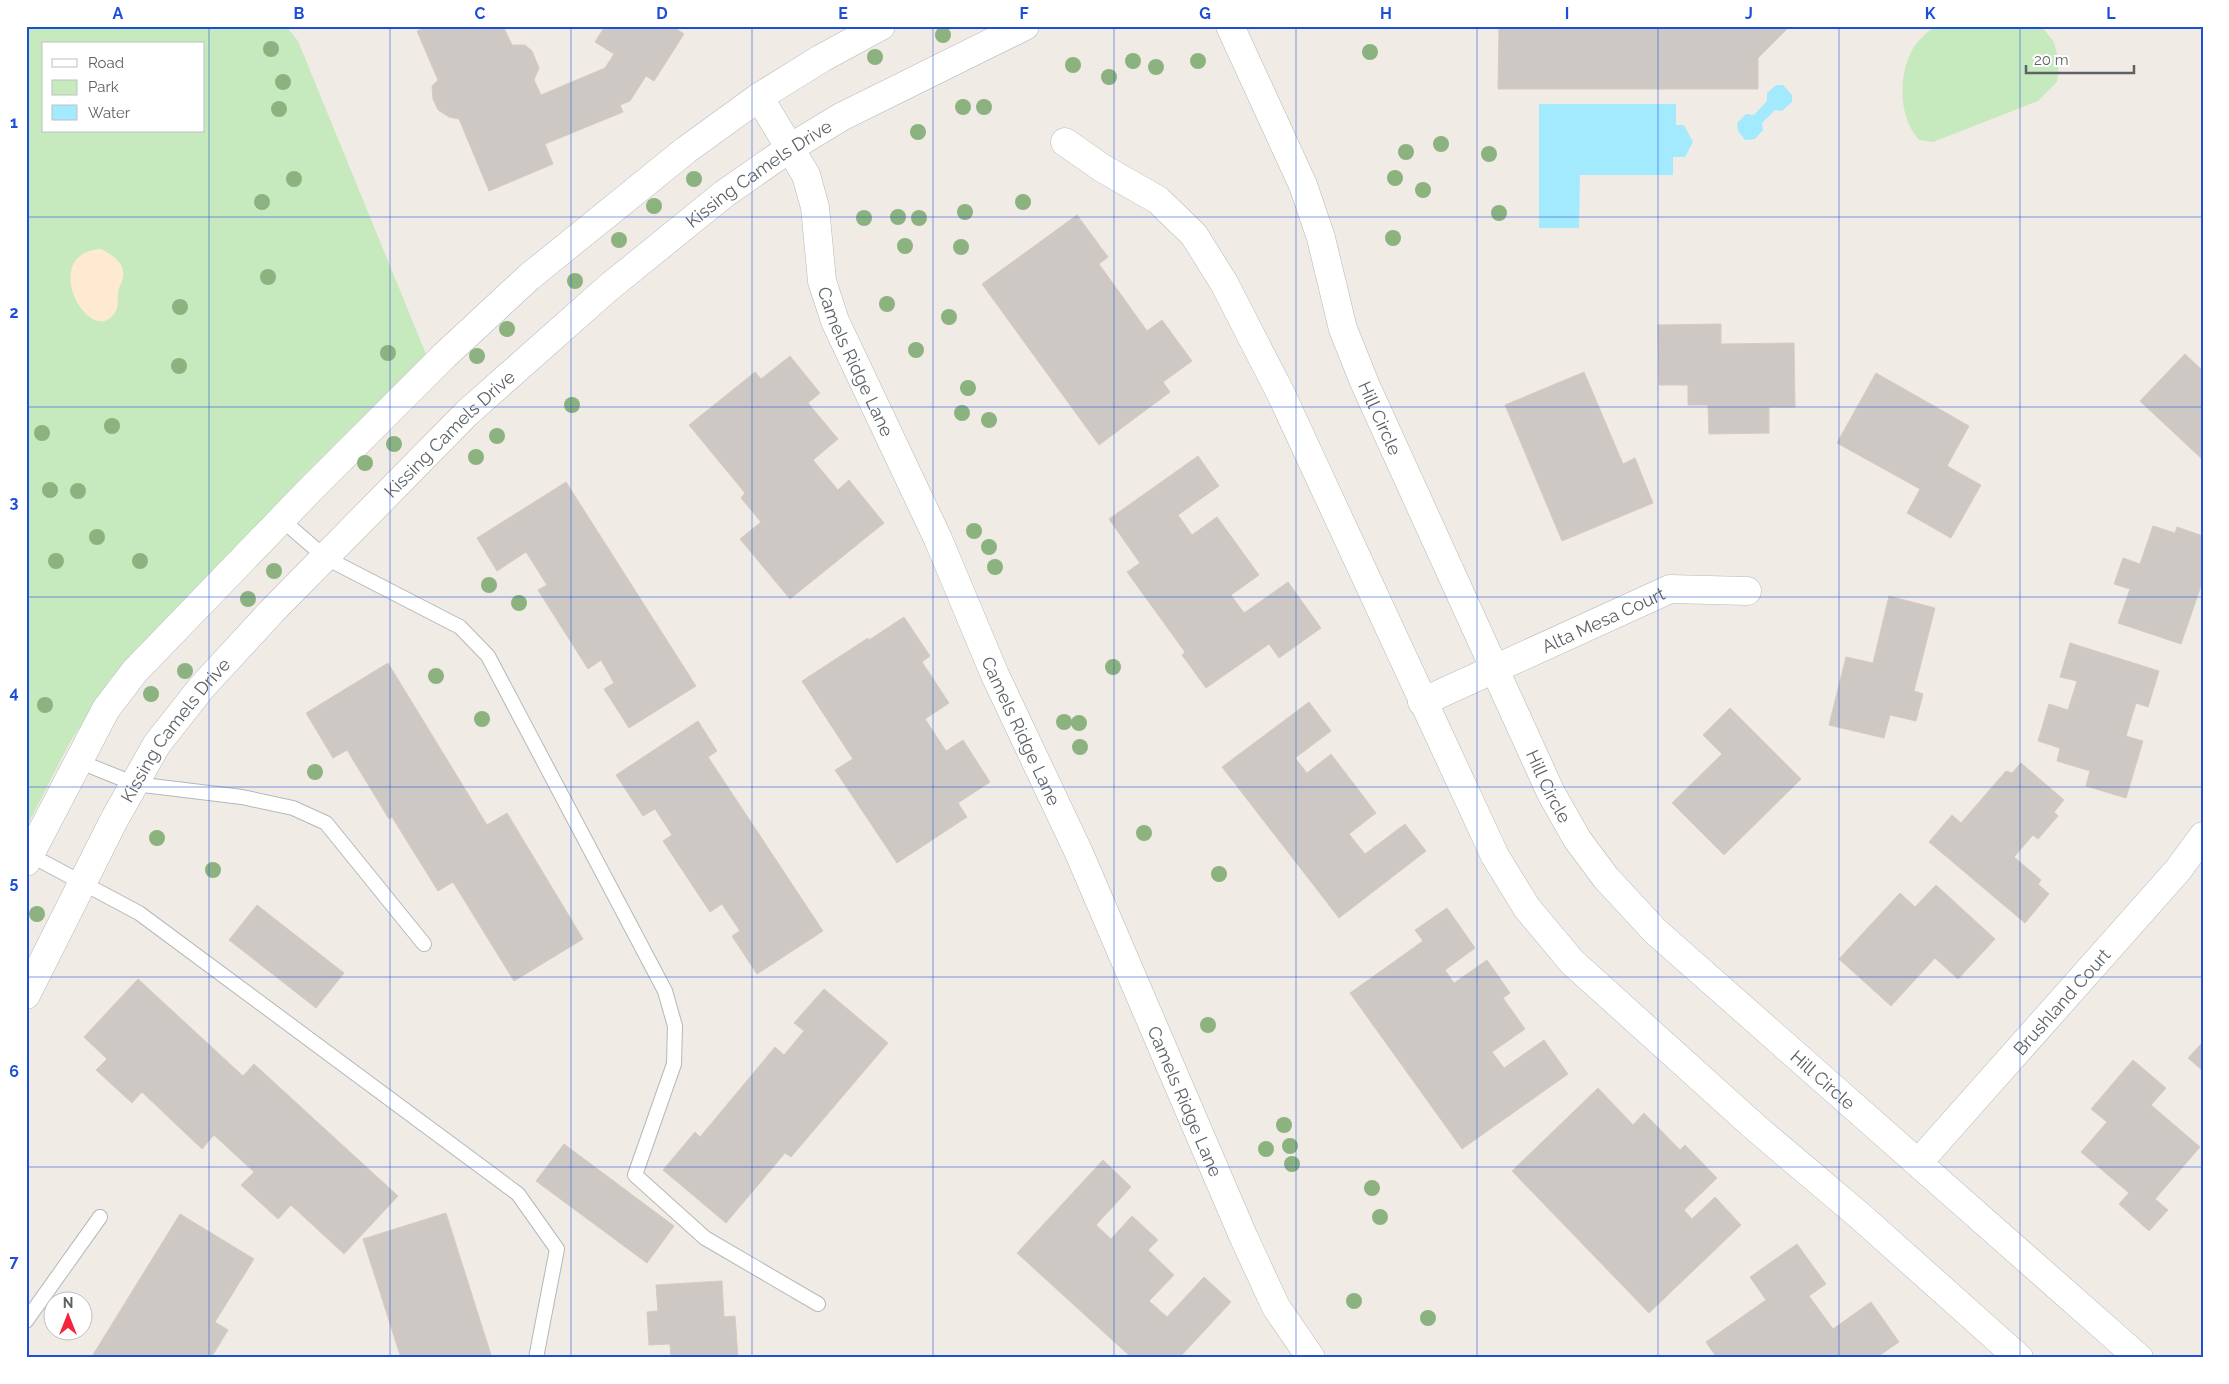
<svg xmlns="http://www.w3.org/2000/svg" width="2229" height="1384" viewBox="0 0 2229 1384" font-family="Raleway,sans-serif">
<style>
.green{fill:#c7e9be;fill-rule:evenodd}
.sand{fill:#fdead1}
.water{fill:#a4eaff}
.building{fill:#cdc8c3;stroke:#d5cbc2}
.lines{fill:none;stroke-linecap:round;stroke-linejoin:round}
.service-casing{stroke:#b4b8bc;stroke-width:16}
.minor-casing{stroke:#b4b8bc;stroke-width:29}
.service{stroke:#fff;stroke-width:14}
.minor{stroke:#fff;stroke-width:28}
.tree{fill:#8cb27f}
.grid{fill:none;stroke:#1d4ed8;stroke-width:1;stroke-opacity:0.55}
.labels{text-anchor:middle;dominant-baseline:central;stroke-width:5;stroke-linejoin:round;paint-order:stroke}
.street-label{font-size:18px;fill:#5c6266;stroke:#fff}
.neatline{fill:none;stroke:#1d4ed8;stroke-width:2}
.grid-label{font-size:16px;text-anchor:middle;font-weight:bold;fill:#1d4ed8}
</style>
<rect width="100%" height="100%" fill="#f0ebe4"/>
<g class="green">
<path d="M26,26H286L298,41L426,354L304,475L110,679L69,744L26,828ZM44,44H204V131H44Z"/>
<path d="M2041,26L2054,42L2059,62L2057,82L2038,101L1933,142L1919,140C1899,118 1898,79 1911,52C1916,42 1925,34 1934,27Z"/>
</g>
<path class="sand" d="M101,249C112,255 125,262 123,277C122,282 119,287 118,292C117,298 119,305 116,311C91,353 36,253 101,249Z"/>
<g class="water">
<path d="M1776,85H1783L1792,95V102L1782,111L1775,110L1762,123L1763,130L1755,139L1745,140L1738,131L1737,123L1746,114L1754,115L1767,101V93Z"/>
<path d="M1539,104H1676V125H1684L1693,142L1685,157H1673V175H1580L1579,228H1539Z"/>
</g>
<g class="building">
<path d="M428,26H503L512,45H525L532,51L539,68L534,80L541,95L605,68L614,54L595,42L605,26H672L684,34L654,81L646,76L630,101L620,105L623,112L545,144L553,164L489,191L459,119L449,117L438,110L433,99L432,86L438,80L417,31Z"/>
<path d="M1499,26H1790L1758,58V89H1498Z"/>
<path d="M1077,215L1108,257L1099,264L1147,331L1162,320L1192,361L1163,382L1170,392L1099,445L982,284Z"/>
<path d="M1721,324V344L1794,343L1795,407H1769V433L1709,434L1708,405H1688V385H1659L1658,325Z"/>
<path d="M2185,354L2203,371V460L2140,401Z"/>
<path d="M790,356L820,393L808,403L838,439L813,460L838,490L849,480L884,523L790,599L740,539L761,522L741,498L745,493L689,425L755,372L761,379Z"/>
<path d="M1584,372L1623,464L1635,458L1653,503L1562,541L1505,405Z"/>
<path d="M1876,373L1969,426L1947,466L1981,485L1951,538L1907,513L1920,489L1837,443Z"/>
<path d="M1198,456L1219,486L1178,515L1192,535L1217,517L1259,575L1231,595L1244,613L1288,582L1321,628L1279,658L1269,644L1206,688L1182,655L1185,652L1127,572L1140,563L1109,519Z"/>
<path d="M566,482L696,686L629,728L604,689L614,683L601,660L588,669L538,590L547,585L526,552L497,571L477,538Z"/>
<path d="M2153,526L2175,533L2177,527L2203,536V580L2181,644L2118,623L2130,589L2114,584L2123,558L2140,564Z"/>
<path d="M1889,596L1935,608L1914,691L1923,694L1916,721L1890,715L1884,738L1829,725L1846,657L1873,663Z"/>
<path d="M904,617L930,656L922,662L949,703L925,719L946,751L963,740L990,782L958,803L967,817L897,863L835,770L853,759L802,681L868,638L869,640Z"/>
<path d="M2070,643L2159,671L2148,707L2136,703L2126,736L2143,741L2126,798L2086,786L2090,771L2057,761L2060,748L2038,741L2049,704L2068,710L2077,681L2060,677Z"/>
<path d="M388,663L487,825L507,813L583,939L514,981L453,882L438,891L392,817L389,819L347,750L333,758L306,713Z"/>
<path d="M1309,702L1331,731L1295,758L1307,773L1331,754L1376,813L1349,834L1365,854L1405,824L1426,851L1339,918L1222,767Z"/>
<path d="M1730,708L1801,779L1724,855L1672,803L1722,754L1703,735Z"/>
<path d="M698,721L717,751L708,757L823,931L757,974L732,936L740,931L722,904L710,912L663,841L672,835L655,809L643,816L616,775Z"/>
<path d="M2021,763L2064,800L2054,812L2058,816L2038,839L2033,835L2014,857L2041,880L2038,884L2049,894L2025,923L1929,842L1952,815L1961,823L2006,771L2012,773Z"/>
<path d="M1936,885L1995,939L1958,979L1935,958L1891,1006L1839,959L1900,893L1915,907Z"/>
<path d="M257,905L344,973L316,1008L229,940Z"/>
<path d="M1447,908L1475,948L1445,970L1454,983L1487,960L1510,993L1503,998L1525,1029L1492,1052L1504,1068L1544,1040L1568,1074L1462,1149L1350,993L1423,941L1415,930Z"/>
<path d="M138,979L243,1076L254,1064L398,1196L344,1254L291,1205L278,1219L241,1185L254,1172L214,1135L202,1149L142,1092L132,1103L96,1070L107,1059L84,1037Z"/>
<path d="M824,989L888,1043L791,1157L785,1153L726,1223L663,1170L695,1132L700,1137L775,1047L784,1055L804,1031L794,1023Z"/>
<path d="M2203,1042V1071L2188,1058Z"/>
<path d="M2133,1060L2166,1088L2151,1105L2200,1147L2155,1199L2168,1210L2149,1231L2119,1204L2129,1193L2081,1152L2107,1122L2091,1109Z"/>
<path d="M1598,1088L1633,1125L1644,1113L1680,1150L1685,1145L1717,1178L1684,1210L1692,1219L1715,1197L1741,1225L1649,1313L1512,1171Z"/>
<path d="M564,1144L674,1226L647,1263L536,1181Z"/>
<path d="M1103,1160L1131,1187L1096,1225L1111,1239L1132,1216L1158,1240L1148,1250L1174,1275L1149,1301L1167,1317L1204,1277L1231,1302L1179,1358H1132L1017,1253Z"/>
<path d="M446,1213L492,1358H401L363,1239Z"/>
<path d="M180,1214L254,1259L215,1322L228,1330L211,1358H91Z"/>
<path d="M1797,1244L1826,1284L1809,1296L1833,1329L1871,1302L1899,1342L1876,1358H1717L1706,1342L1766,1300L1750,1277Z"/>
<path d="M722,1281L724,1317L735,1316L738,1358H671L670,1344L649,1345L647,1312L658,1311L656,1285Z"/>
</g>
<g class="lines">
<g class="service-casing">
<g id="service">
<path d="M281,519L326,558L460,627L488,656L665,991L675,1026L674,1064L635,1175L705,1238L818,1304"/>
<path d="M78,761L135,784L242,797L293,808L326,823L424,944"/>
<path d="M30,855L139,913L518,1194L557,1249L536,1358"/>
<path d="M26,1321L100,1217"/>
</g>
</g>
<g class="minor-casing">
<g id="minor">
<path id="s1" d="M1230,26L1303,185L1321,238L1343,329L1365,384L1551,793L1577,839L1606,878L1655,931L2139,1358"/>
<path id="s2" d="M759,97L806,175L815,207L822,281L835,321L938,539L995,675L1079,853L1244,1238L1276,1307L1311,1358"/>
<path d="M1065,142L1102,168L1158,200L1194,235L1224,283L1281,394L1495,856L1527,908L1572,962L1756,1128L1860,1216L2019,1358"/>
<path id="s3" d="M1422,702L1670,589L1747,591"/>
<path d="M26,862L106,709L135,671L306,494L445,355L529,277L686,150L759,97L822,58L881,26"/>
<path id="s4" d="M26,995L114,820L157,744L202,687L272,611L467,413L608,288L724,194L790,148L841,117L1025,26"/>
<path id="s5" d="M1918,1163L2178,870L2203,836"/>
</g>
</g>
<use href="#service" class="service"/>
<use href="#minor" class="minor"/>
</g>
<g class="tree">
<circle cx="943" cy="35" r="8"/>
<circle cx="271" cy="49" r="8"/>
<circle cx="1370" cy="52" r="8"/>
<circle cx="875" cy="57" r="8"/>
<circle cx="1133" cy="61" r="8"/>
<circle cx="1198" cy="61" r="8"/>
<circle cx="1073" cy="65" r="8"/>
<circle cx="1156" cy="67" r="8"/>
<circle cx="1109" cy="77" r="8"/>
<circle cx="283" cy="82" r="8"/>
<circle cx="963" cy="107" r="8"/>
<circle cx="984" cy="107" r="8"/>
<circle cx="279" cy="109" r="8"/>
<circle cx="918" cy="132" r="8"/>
<circle cx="1441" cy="144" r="8"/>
<circle cx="1406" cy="152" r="8"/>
<circle cx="1489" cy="154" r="8"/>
<circle cx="1395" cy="178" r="8"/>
<circle cx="294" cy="179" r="8"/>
<circle cx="694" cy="179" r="8"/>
<circle cx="1423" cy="190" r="8"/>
<circle cx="262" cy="202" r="8"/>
<circle cx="1023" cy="202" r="8"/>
<circle cx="654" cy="206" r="8"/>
<circle cx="965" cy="212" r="8"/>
<circle cx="1499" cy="213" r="8"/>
<circle cx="898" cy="217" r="8"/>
<circle cx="864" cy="218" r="8"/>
<circle cx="919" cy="218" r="8"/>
<circle cx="1393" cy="238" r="8"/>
<circle cx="619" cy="240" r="8"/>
<circle cx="905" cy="246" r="8"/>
<circle cx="961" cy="247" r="8"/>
<circle cx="268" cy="277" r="8"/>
<circle cx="575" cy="281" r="8"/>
<circle cx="887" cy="304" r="8"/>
<circle cx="180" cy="307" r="8"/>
<circle cx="949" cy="317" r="8"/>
<circle cx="507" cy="329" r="8"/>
<circle cx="916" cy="350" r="8"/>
<circle cx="388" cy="353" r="8"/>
<circle cx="477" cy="356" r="8"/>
<circle cx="179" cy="366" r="8"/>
<circle cx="968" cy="388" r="8"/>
<circle cx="572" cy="405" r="8"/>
<circle cx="962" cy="413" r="8"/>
<circle cx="989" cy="420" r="8"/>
<circle cx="112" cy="426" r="8"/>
<circle cx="42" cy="433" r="8"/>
<circle cx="497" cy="436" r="8"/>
<circle cx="394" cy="444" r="8"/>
<circle cx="476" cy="457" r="8"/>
<circle cx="365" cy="463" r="8"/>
<circle cx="50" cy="490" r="8"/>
<circle cx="78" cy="491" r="8"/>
<circle cx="974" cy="531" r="8"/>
<circle cx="97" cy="537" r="8"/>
<circle cx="989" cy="547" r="8"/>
<circle cx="56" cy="561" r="8"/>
<circle cx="140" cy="561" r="8"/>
<circle cx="995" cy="567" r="8"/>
<circle cx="274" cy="571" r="8"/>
<circle cx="489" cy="585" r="8"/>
<circle cx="248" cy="599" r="8"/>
<circle cx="519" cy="603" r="8"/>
<circle cx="1113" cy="667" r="8"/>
<circle cx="185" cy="671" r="8"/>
<circle cx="436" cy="676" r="8"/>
<circle cx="151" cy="694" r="8"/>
<circle cx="45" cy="705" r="8"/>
<circle cx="482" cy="719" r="8"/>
<circle cx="1064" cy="722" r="8"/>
<circle cx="1079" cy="723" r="8"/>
<circle cx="1080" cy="747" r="8"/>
<circle cx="315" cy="772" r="8"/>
<circle cx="1144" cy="833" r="8"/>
<circle cx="157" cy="838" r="8"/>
<circle cx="213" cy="870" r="8"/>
<circle cx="1219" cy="874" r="8"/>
<circle cx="37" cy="914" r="8"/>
<circle cx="1208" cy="1025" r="8"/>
<circle cx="1284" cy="1125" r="8"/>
<circle cx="1290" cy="1146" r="8"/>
<circle cx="1266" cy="1149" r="8"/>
<circle cx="1292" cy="1164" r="8"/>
<circle cx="1372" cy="1188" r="8"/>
<circle cx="1380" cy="1217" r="8"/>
<circle cx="1354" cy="1301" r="8"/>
<circle cx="1428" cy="1318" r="8"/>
</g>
<path class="grid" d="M209,26V1358M390,26V1358M571,26V1358M752,26V1358M933,26V1358M1114,26V1358M1296,26V1358M1477,26V1358M1658,26V1358M1839,26V1358M2020,26V1358M26,217H2203M26,407H2203M26,597H2203M26,787H2203M26,977H2203M26,1167H2203"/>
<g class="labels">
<g class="street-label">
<text stroke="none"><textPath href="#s4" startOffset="1115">Kissing Camels Drive</textPath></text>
<text stroke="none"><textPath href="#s2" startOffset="286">Camels Ridge Lane</textPath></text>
<text stroke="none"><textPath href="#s1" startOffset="421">Hill Circle</textPath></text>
<text stroke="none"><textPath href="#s4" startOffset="710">Kissing Camels Drive</textPath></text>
<text stroke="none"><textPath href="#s3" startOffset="199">Alta Mesa Court</textPath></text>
<text stroke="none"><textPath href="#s4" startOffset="305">Kissing Camels Drive</textPath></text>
<text stroke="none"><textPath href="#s2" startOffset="691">Camels Ridge Lane</textPath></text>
<text stroke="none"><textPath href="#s1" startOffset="826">Hill Circle</textPath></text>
<text stroke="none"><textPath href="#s5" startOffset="216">Brushland Court</textPath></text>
<text stroke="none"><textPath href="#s1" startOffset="1231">Hill Circle</textPath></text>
<text stroke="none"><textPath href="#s2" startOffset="1096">Camels Ridge Lane</textPath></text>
</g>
</g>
<rect width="2229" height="1384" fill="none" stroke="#ffffff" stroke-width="55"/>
<rect x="42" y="42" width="162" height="90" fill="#ffffff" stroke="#bec0c2"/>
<rect x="52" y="59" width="25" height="8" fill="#ffffff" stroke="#bec0c2"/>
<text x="88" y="68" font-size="15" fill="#5c6266">Road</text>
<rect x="52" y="80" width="25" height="15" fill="#c7e9be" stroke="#bec0c2"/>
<text x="88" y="92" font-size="15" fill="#5c6266">Park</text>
<rect x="52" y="105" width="25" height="15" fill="#a4eaff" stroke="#bec0c2"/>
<text x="88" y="118" font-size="15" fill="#5c6266">Water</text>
<g transform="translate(68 1316)"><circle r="24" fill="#ffffff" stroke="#bec0c2"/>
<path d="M0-4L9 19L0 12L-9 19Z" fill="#f7233d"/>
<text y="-8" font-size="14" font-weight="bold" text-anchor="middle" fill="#5c6266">N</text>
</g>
<path d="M2026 65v8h108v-8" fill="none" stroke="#5c6266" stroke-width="2.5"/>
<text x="2034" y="65" font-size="15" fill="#5c6266" stroke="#ffffff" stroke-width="4" paint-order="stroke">20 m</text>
<rect x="28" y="28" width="2174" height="1328" class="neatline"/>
<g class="grid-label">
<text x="118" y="19">A</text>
<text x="299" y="19">B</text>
<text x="480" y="19">C</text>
<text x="662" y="19">D</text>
<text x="843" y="19">E</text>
<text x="1024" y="19">F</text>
<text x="1205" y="19">G</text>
<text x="1386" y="19">H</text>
<text x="1567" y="19">I</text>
<text x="1749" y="19">J</text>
<text x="1930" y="19">K</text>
<text x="2111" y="19">L</text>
<text x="14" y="128">1</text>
<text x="14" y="318">2</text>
<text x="14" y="508">3</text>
<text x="14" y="698">4</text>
<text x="14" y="888">5</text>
<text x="14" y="1077">6</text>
<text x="14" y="1267">7</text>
</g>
</svg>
